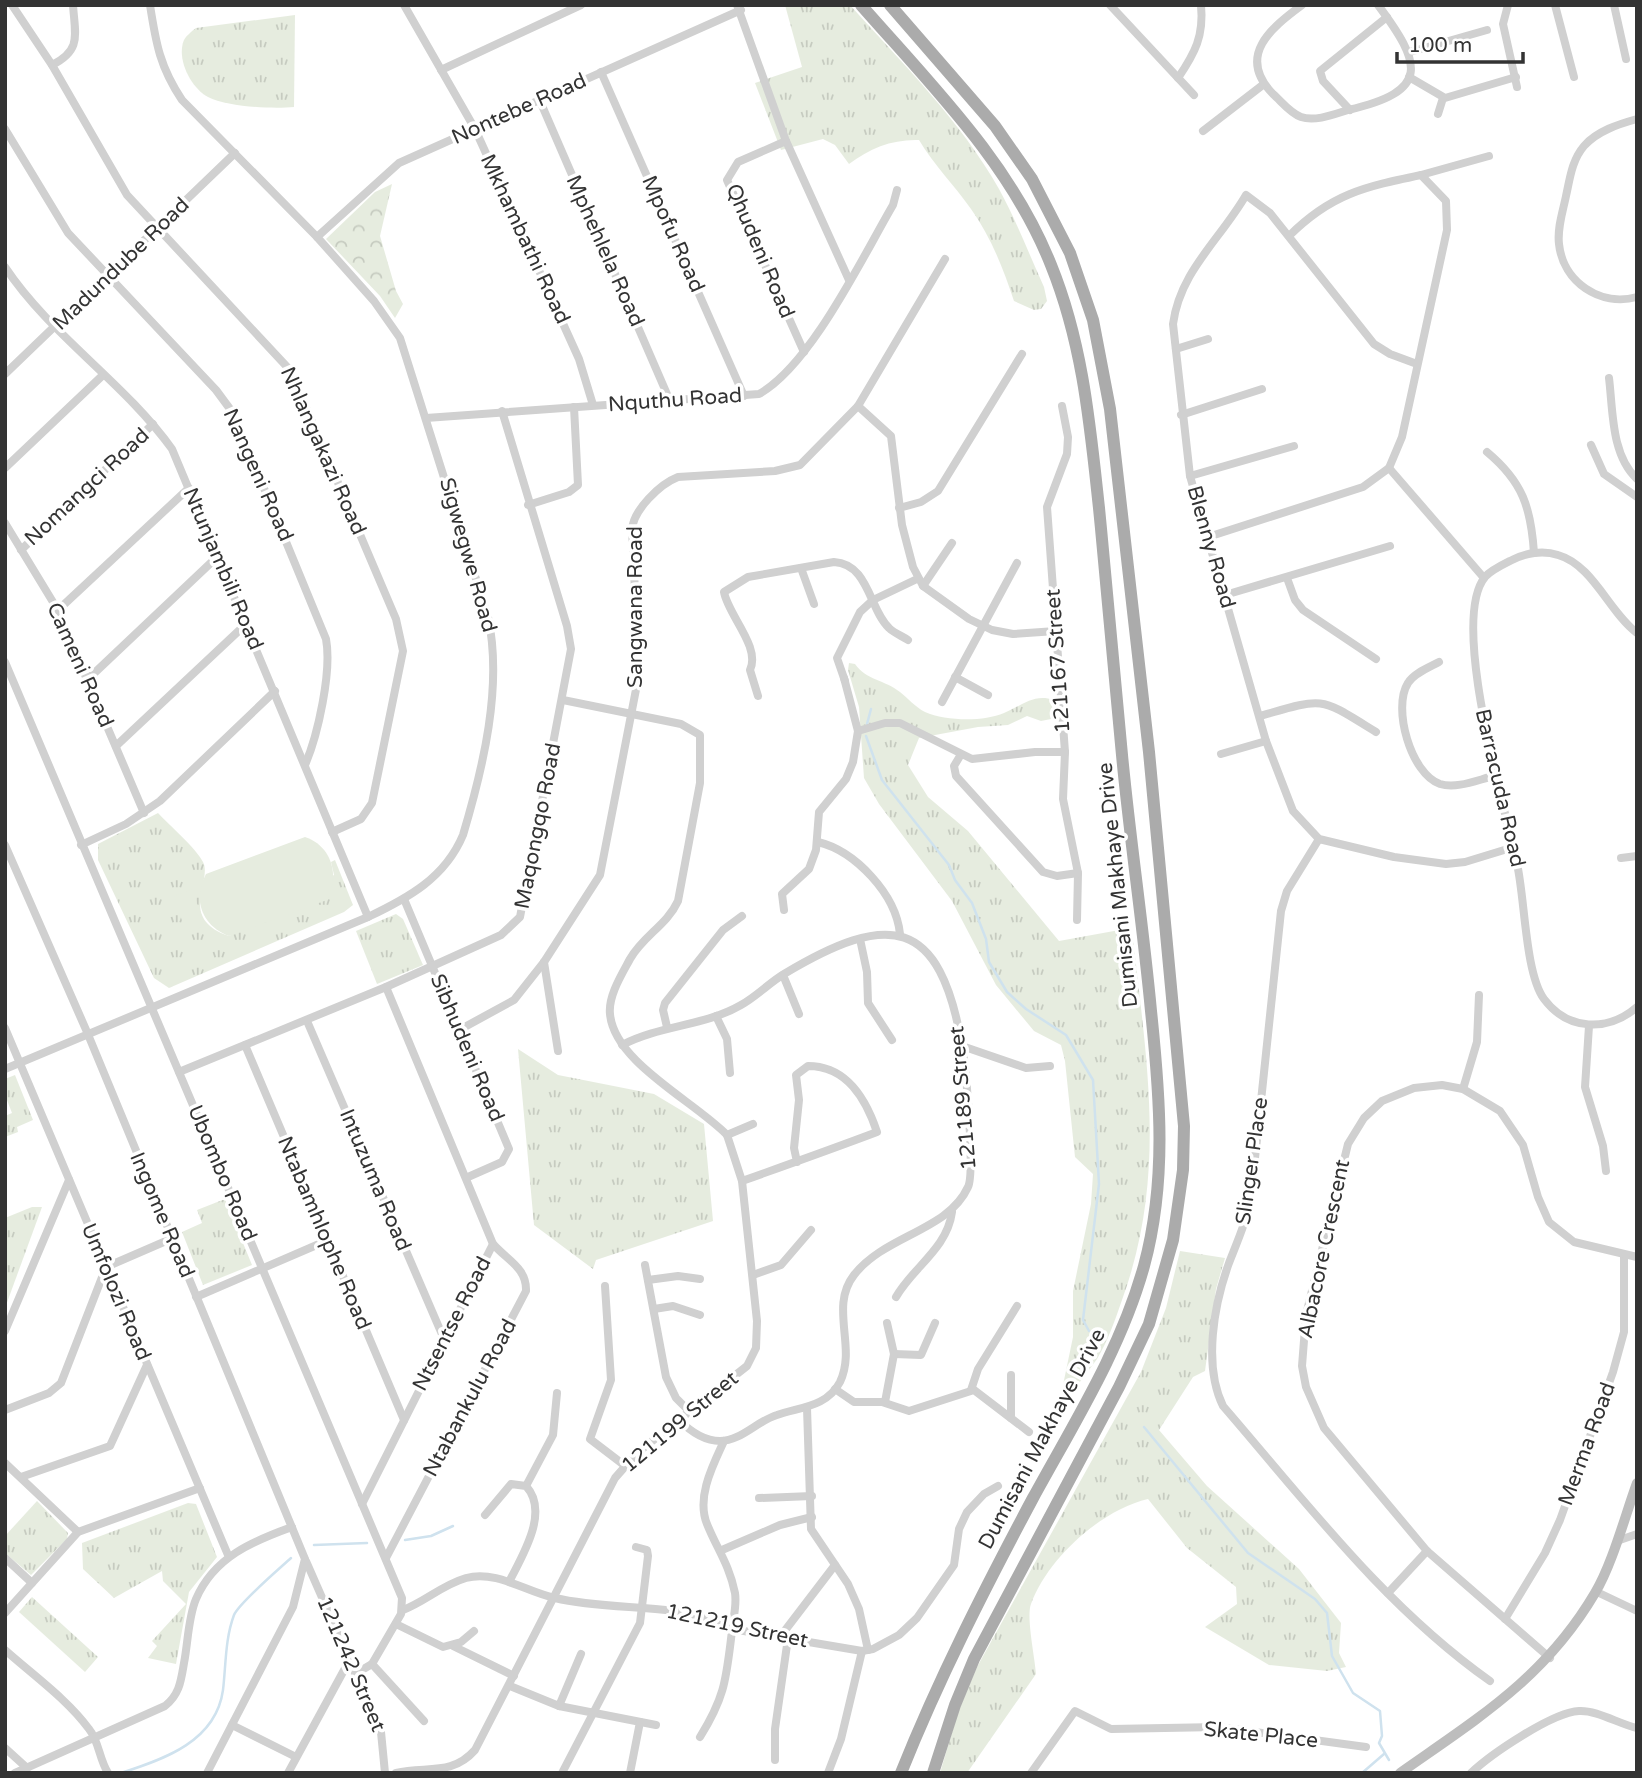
<svg xmlns="http://www.w3.org/2000/svg" width="1642" height="1778" viewBox="0 0 1642 1778" font-family="'Varela Round',sans-serif">
<style>
.grass{fill:url(#grass-tufts)}
.forest{fill:url(#forest-crowns)}
.pitch{fill:#e6ecdf}
.lines{fill:none;stroke-linecap:round;stroke-linejoin:round}
.stream{stroke:#cfe2ee;stroke-width:2.5}
.street{stroke:#d0d0d0;stroke-width:8}
.secondary{stroke:#bdbdbd;stroke-width:10}
.primary{stroke:#ababab;stroke-width:12}
.labels{text-anchor:middle;dominant-baseline:central;stroke-width:7;stroke-linejoin:round;paint-order:stroke}
.street-label{font-size:21px;fill:#333;stroke:#fff}
</style>
<defs>
<pattern id="grass-tufts" width="24" height="20" patternUnits="userSpaceOnUse" patternTransform="scale(1.75)"><rect width="24" height="20" fill="#e6ecdf"/><path d="M3 7l-1-3M5 7V3M7 7l1-3M15 17l-1-3M17 17v-4M19 17l1-3" fill="none" stroke="#c6cbc0"/></pattern>
<pattern id="forest-crowns" width="20" height="18" patternUnits="userSpaceOnUse" patternTransform="scale(1.75)"><rect width="20" height="18" fill="#e6ecdf"/><path d="M2 6a3 3 0 1 1 6 0M12 15a3 3 0 1 1 6 0" fill="none" stroke="#c6cbc0"/></pattern>
</defs>
<rect width="100%" height="100%" fill="#fff"/>
<g class="grass">
<path d="M785,5H850C901,62 961,121 999,189C1016,220 1029,254 1044,287L1047,301L1041,309L1034,310L1014,301C1003,268 991,237 971,209C954,185 934,165 919,140C893,139 870,148 849,164L835,145L823,139L781,150L755,83L802,67Z"/>
<path d="M295,15L294,107C273,109 227,107 208,97C191,88 176,59 184,40C186,36 192,31 196,28Z"/>
<path d="M849,663L855,664C866,680 885,680 900,692C908,698 915,707 925,712C946,721 983,722 1004,713C1023,705 1034,693 1054,700L1056,710L1051,719L1041,721L1027,716L1008,725L978,727L919,738L908,765L928,797L968,831L1059,941L1125,929L1133,938C1147,1065 1167,1176 1122,1300C1115,1320 1108,1341 1097,1359C1085,1376 1071,1393 1058,1409L1073,1337V1291L1091,1204L1093,1174L1075,1157L1065,1061L1061,1045L1034,1031L996,985L952,901L879,804L864,778L859,707L848,670Z"/>
<path d="M158,813C170,826 195,847 203,862C213,881 177,918 229,936L334,875L331,862L335,860L353,905L344,912L169,988L154,978L98,860V844Z"/>
<path d="M396,914L403,919L423,965L377,984L356,931Z"/>
<path d="M518,1049L558,1075L654,1094L704,1124L713,1221L596,1260L593,1269L534,1225Z"/>
<path d="M15,1075L33,1120L17,1127L18,1132L5,1137V1116L12,1113L5,1095V1079Z"/>
<path d="M225,1199L252,1265L203,1285L182,1232L202,1223L197,1210Z"/>
<path d="M32,1207H42L5,1308V1218Z"/>
<path d="M1180,1251L1225,1258L1216,1289L1205,1371L1193,1377L1159,1430L1207,1486L1299,1569L1341,1623L1339,1653L1346,1667L1327,1671L1269,1665L1205,1627L1237,1604L1236,1587L1187,1548L1148,1499C1101,1510 1048,1558 1031,1604C1026,1617 1035,1658 1036,1674L967,1773H940L958,1712L977,1667L1141,1372L1166,1308Z"/>
<path d="M37,1501L68,1533L67,1539L31,1575L5,1553V1536Z"/>
<path d="M188,1503L196,1504L217,1557L189,1592L176,1664L148,1658L157,1646L152,1641L186,1604L163,1581L162,1571L114,1598L83,1569L82,1543Z"/>
<path d="M32,1597L98,1657L85,1672L19,1612Z"/>
</g>
<path class="forest" d="M392,184L380,236L396,291L403,304L395,318L380,296L326,239L375,192Z"/>
<g class="pitch">
<path d="M305,837C332,846 340,876 327,900L229,936C202,926 192,899 206,874Z"/>
<path d="M192,889L205,926L186,933L174,896Z"/>
</g>
<g class="lines">
<g class="stream">
<path d="M867,724L871,709"/>
<path d="M866,736L882,780L949,865L955,880L972,903L986,939L989,962L1007,992L1026,1009L1066,1035L1093,1080L1099,1184L1083,1320L1089,1331"/>
<path d="M1144,1427L1248,1553L1315,1599L1327,1613L1332,1656L1353,1693L1380,1711L1382,1736L1379,1743L1389,1760"/>
<path d="M405,1540L431,1536L453,1526"/>
<path d="M314,1545L367,1543"/>
<path d="M121,1773C165,1759 216,1741 223,1690C226,1665 225,1639 234,1615C239,1603 279,1569 291,1558"/>
<path d="M1362,1773L1384,1754"/>
</g>
<g class="street">
<path d="M12,5L52,65L127,195L290,370L396,619L403,651L372,803L361,819L332,832"/>
<path d="M404,5L475,129L579,359L593,405"/>
<path d="M737,5L786,141L849,280"/>
<path d="M1110,5L1194,95"/>
<path d="M1302,5C1271,28 1236,56 1273,94C1282,102 1290,113 1301,117C1315,122 1335,114 1348,110C1431,91 1422,64 1378,5"/>
<path d="M1508,5L1503,24L1517,87"/>
<path d="M1555,5L1574,77"/>
<path d="M1614,5L1626,59"/>
<path d="M1410,52L1487,30"/>
<path d="M52,65C82,50 75,35 73,5"/>
<path d="M441,70L581,5"/>
<path d="M601,72L744,396"/>
<path d="M1409,77L1445,98L1516,77"/>
<path d="M1178,78C1195,53 1204,36 1201,5"/>
<path d="M540,101L670,401"/>
<path d="M1350,110L1323,81L1320,71L1387,17"/>
<path d="M1438,114L1443,98"/>
<path d="M1637,119C1619,124 1597,131 1584,146C1572,160 1570,178 1566,196C1563,211 1557,228 1559,244C1563,282 1600,307 1637,297"/>
<path d="M5,129L68,233L216,390L233,413L326,639C332,671 318,735 305,765"/>
<path d="M1203,131L1264,84"/>
<path d="M786,141L738,162L727,180L804,352"/>
<path d="M1421,175L1489,156"/>
<path d="M317,237L399,163L741,10"/>
<path d="M5,267C51,336 124,382 172,449L368,917"/>
<path d="M1176,349L1208,339"/>
<path d="M1417,364L1390,354L1374,344L1270,213L1246,195C1220,240 1180,271 1173,324L1190,476L1266,741L1293,811L1319,839L1394,857L1446,864L1465,862L1514,847"/>
<path d="M5,374L235,153"/>
<path d="M1609,378C1613,410 1611,455 1637,479"/>
<path d="M858,406L891,436L902,525L913,567L923,586L969,619L992,630L1013,634L1056,631"/>
<path d="M1062,406L1068,437L1067,454L1047,507L1065,752L1063,799L1078,873L1077,920"/>
<path d="M1181,415L1262,389"/>
<path d="M426,418L759,394C811,365 862,258 893,205L897,190"/>
<path d="M1591,445L1604,474L1637,497"/>
<path d="M1487,452C1523,482 1531,508 1534,553"/>
<path d="M5,468L103,375"/>
<path d="M1389,468L1484,578"/>
<path d="M1190,476L1294,446"/>
<path d="M528,505L569,492L578,485L574,407"/>
<path d="M899,508L921,502L938,491L1022,354"/>
<path d="M5,523L56,607L144,813"/>
<path d="M1208,537L1363,487L1389,468L1402,437L1447,230L1446,201L1421,175C1364,187 1331,194 1289,236"/>
<path d="M21,550L153,424"/>
<path d="M801,568L814,604"/>
<path d="M1287,578L1295,600L1303,610L1376,659"/>
<path d="M923,586L952,543"/>
<path d="M1225,595L1390,546"/>
<path d="M57,611L189,488"/>
<path d="M1637,633C1609,612 1593,565 1558,555C1543,550 1525,553 1512,560C1504,564 1491,570 1485,577C1449,621 1506,810 1517,864C1525,898 1525,973 1544,999C1568,1031 1608,1032 1637,1007"/>
<path d="M5,662L402,1598L401,1614L372,1664L355,1674"/>
<path d="M1439,662C1430,667 1414,673 1408,683C1392,708 1411,774 1440,784C1457,789 1477,780 1494,776"/>
<path d="M955,677L988,695"/>
<path d="M87,680L217,557"/>
<path d="M845,681L837,658L860,612L873,600L917,579"/>
<path d="M758,696L750,670C761,647 728,615 724,592L748,577L834,562C869,564 869,609 889,628C894,633 902,636 908,640"/>
<path d="M563,700L681,724L700,735V783L678,901C667,925 643,936 630,959C622,974 608,996 610,1014C614,1062 694,1101 727,1135"/>
<path d="M942,702L1017,563"/>
<path d="M1260,716C1326,697 1319,697 1376,732"/>
<path d="M858,731L885,723H900L972,759L1035,752H1065"/>
<path d="M116,746L246,624"/>
<path d="M1221,754L1266,741"/>
<path d="M960,756L954,766L956,776L1043,872L1057,876L1078,873"/>
<path d="M1319,839L1287,891L1281,911L1251,1196C1247,1220 1238,1240 1229,1263C1214,1304 1203,1365 1223,1406C1306,1502 1385,1607 1490,1681"/>
<path d="M818,842C855,851 896,894 900,934"/>
<path d="M5,845L87,1032L305,1559L293,1607L207,1773"/>
<path d="M81,845L126,824L160,801L275,691"/>
<path d="M1621,858L1637,856"/>
<path d="M404,899L509,1149L502,1162L468,1177"/>
<path d="M784,910L782,894L809,869L816,850L819,812L846,779L853,762L858,731L844,678"/>
<path d="M860,939L867,972L868,1003L892,1040"/>
<path d="M544,962L558,1051"/>
<path d="M783,975L799,1014"/>
<path d="M386,987L493,1244C507,1260 527,1268 526,1291L386,1558"/>
<path d="M716,1016L727,1039L730,1073"/>
<path d="M307,1021L444,1339"/>
<path d="M1589,1026L1585,1087L1603,1146L1606,1171"/>
<path d="M667,1027L663,1010L665,1003L723,930L742,916"/>
<path d="M5,1028L228,1555"/>
<path d="M461,1029L514,1000L544,962L600,875L639,674L632,530C633,510 660,484 678,477L775,471L800,465L858,406L945,259"/>
<path d="M245,1045L404,1420"/>
<path d="M622,1045C660,1025 705,1026 741,1005C757,996 769,983 784,974C889,911 940,916 962,1046C966,1067 975,1173 968,1187C948,1231 885,1235 854,1275C829,1307 857,1347 840,1382C827,1407 800,1407 777,1415C757,1421 741,1441 720,1441C703,1441 690,1431 679,1420"/>
<path d="M962,1046L1026,1068L1050,1066"/>
<path d="M5,1069L368,917C408,898 445,878 463,835C483,768 503,686 488,617L400,338L374,301L317,237L182,100C160,67 156,44 150,5"/>
<path d="M179,1072L386,987L501,935L520,917L571,649L567,626L502,411"/>
<path d="M1463,1089L1477,1042L1479,995"/>
<path d="M742,1181C787,1165 832,1149 877,1132C866,1099 847,1066 808,1066L796,1075L799,1100L794,1148L797,1162"/>
<path d="M645,1265L666,1377L676,1398L689,1411"/>
<path d="M753,1275L781,1265L811,1230"/>
<path d="M648,1280L678,1276L700,1279"/>
<path d="M605,1286L611,1380L590,1439L624,1465"/>
<path d="M196,1297L326,1241"/>
<path d="M896,1297C913,1267 947,1249 952,1212"/>
<path d="M654,1309L673,1306L700,1315"/>
<path d="M5,1331L69,1180"/>
<path d="M894,1354L921,1355L935,1323"/>
<path d="M835,1389L854,1402H882L909,1411L974,1390L1029,1432"/>
<path d="M971,1390L978,1369L1017,1306"/>
<path d="M885,1402L894,1354L887,1323"/>
<path d="M807,1408L811,1529L848,1584L859,1609L868,1650"/>
<path d="M5,1410L49,1393L61,1383L106,1267L173,1238"/>
<path d="M1011,1418V1375"/>
<path d="M5,1463L78,1532"/>
<path d="M21,1477L110,1446L147,1365"/>
<path d="M526,1486L553,1435L557,1393"/>
<path d="M759,1498L812,1496"/>
<path d="M362,1504L493,1244"/>
<path d="M485,1515L511,1484L526,1486C550,1512 522,1556 509,1582"/>
<path d="M1617,1541L1637,1534"/>
<path d="M722,1550L780,1525L812,1517"/>
<path d="M5,1558L32,1583"/>
<path d="M306,1561L381,1732L385,1773"/>
<path d="M1597,1592L1637,1611"/>
<path d="M1388,1593L1427,1551"/>
<path d="M403,1610C426,1601 442,1585 466,1578C497,1570 526,1592 555,1598C593,1607 635,1606 674,1611L692,1614L732,1629L862,1651L873,1649L899,1635L917,1618L954,1565L959,1529L967,1512L984,1494L998,1486"/>
<path d="M5,1613L78,1532L200,1488"/>
<path d="M1505,1619L1545,1553L1560,1520L1613,1372L1624,1332V1256"/>
<path d="M396,1624L443,1647L461,1642L474,1631"/>
<path d="M780,1637L835,1565"/>
<path d="M453,1646L514,1676"/>
<path d="M5,1650C33,1675 67,1699 89,1729C99,1741 99,1759 108,1773"/>
<path d="M1550,1658L1427,1551L1324,1428L1306,1387L1302,1366L1306,1315L1348,1144L1364,1118L1382,1101L1414,1088L1442,1085L1463,1089L1500,1111L1523,1145L1538,1197L1549,1222L1574,1242L1637,1257"/>
<path d="M372,1664L424,1721"/>
<path d="M510,1686L559,1706L656,1725"/>
<path d="M559,1706L581,1654"/>
<path d="M232,1725L296,1757"/>
<path d="M700,1737C726,1695 726,1678 732,1631C733,1618 737,1606 735,1593C729,1564 717,1549 707,1524C696,1497 713,1465 724,1441"/>
<path d="M5,1748L27,1768"/>
<path d="M775,1760V1729L788,1638"/>
<path d="M15,1773L165,1706C180,1694 181,1680 184,1663C188,1643 188,1618 196,1599C214,1557 253,1541 292,1527"/>
<path d="M288,1773L349,1661"/>
<path d="M396,1773C427,1766 452,1776 475,1750L615,1478L637,1453L747,1366L756,1348L757,1321L742,1181L727,1135L753,1124"/>
<path d="M562,1773L640,1623L648,1556L647,1550L636,1547"/>
<path d="M630,1773L640,1722"/>
<path d="M828,1773L841,1739L862,1651"/>
<path d="M1031,1773L1075,1711L1111,1729L1218,1727L1366,1747"/>
<path d="M1471,1773C1491,1754 1553,1712 1579,1711C1597,1710 1619,1724 1637,1728"/>
</g>
<path class="secondary" d="M1400,1773C1478,1718 1545,1678 1595,1593C1612,1565 1625,1516 1637,1483"/>
<g class="primary">
<path d="M861,5C932,86 1011,164 1051,265C1083,344 1090,425 1099,508C1107,590 1114,672 1122,755C1130,840 1143,925 1151,1011C1160,1097 1167,1181 1144,1266C1121,1349 1074,1423 1033,1498C985,1588 939,1678 901,1773"/>
<path d="M890,5L995,126L1032,179L1070,253L1093,320L1110,409L1149,752L1184,1126L1183,1170L1173,1240L1149,1324L1119,1387L974,1659L955,1705L933,1773"/>
</g>
</g>
<g class="labels">
<g class="street-label">
<text transform="translate(519 109) rotate(-24)">Nontebe Road</text>
<text transform="translate(673 234) rotate(66)">Mpofu Road</text>
<text transform="translate(525 239) rotate(65)">Mkhambathi Road</text>
<text transform="translate(605 251) rotate(66)">Mphehlela Road</text>
<text transform="translate(760 251) rotate(67)">Qhudeni Road</text>
<text transform="translate(121 264) rotate(-44)">Madundube Road</text>
<text transform="translate(675 400) rotate(-4)">Nquthu Road</text>
<text transform="translate(323 451) rotate(66)">Nhlangakazi Road</text>
<text transform="translate(258 475) rotate(66)">Nangeni Road</text>
<text transform="translate(87 487) rotate(-43)">Nomangci Road</text>
<text transform="translate(1211 547) rotate(74)">Blenny Road</text>
<text transform="translate(468 555) rotate(74)">Sigwegwe Road</text>
<text transform="translate(223 569) rotate(67)">Ntunjambili Road</text>
<text transform="translate(635 607) rotate(-90)">Sangwana Road</text>
<text transform="translate(1058 661) rotate(-94)">121167 Street</text>
<text transform="translate(80 665) rotate(66)">Cameni Road</text>
<text transform="translate(1500 788) rotate(77)">Barracuda Road</text>
<text transform="translate(538 826) rotate(-79)">Maqongqo Road</text>
<text transform="translate(1118 885) rotate(-96)">Dumisani Makhaye Drive</text>
<text transform="translate(467 1048) rotate(67)">Sibhudeni Road</text>
<text transform="translate(963 1098) rotate(-95)">121189 Street</text>
<text transform="translate(1252 1161) rotate(-82)">Slinger Place</text>
<text transform="translate(222 1173) rotate(67)">Ubombo Road</text>
<text transform="translate(375 1180) rotate(67)">Intuzuma Road</text>
<text transform="translate(162 1215) rotate(67)">Ingome Road</text>
<text transform="translate(324 1233) rotate(67)">Ntabamhlophe Road</text>
<text transform="translate(1324 1249) rotate(-78)">Albacore Crescent</text>
<text transform="translate(116 1292) rotate(67)">Umfolozi Road</text>
<text transform="translate(452 1324) rotate(-63)">Ntsentse Road</text>
<text transform="translate(470 1398) rotate(-62)">Ntabankulu Road</text>
<text transform="translate(680 1422) rotate(-40)">121199 Street</text>
<text transform="translate(1042 1439) rotate(-62)">Dumisani Makhaye Drive</text>
<text transform="translate(1587 1444) rotate(-70)">Merma Road</text>
<text transform="translate(737 1626) rotate(12)">121219 Street</text>
<text transform="translate(351 1664) rotate(67)">121242 Street</text>
<text transform="translate(1261 1735) rotate(6)">Skate Place</text>
</g>
</g>
<rect width="1642" height="1778" fill="none" stroke="#333333" stroke-width="14"/>
<path d="M1397 52v10h126v-10" fill="none" stroke="#333333" stroke-width="3.5"/>
<text x="1408" y="52" font-size="21" fill="#333333" stroke="#ffffff" stroke-width="5" paint-order="stroke">100 m</text>
</svg>
